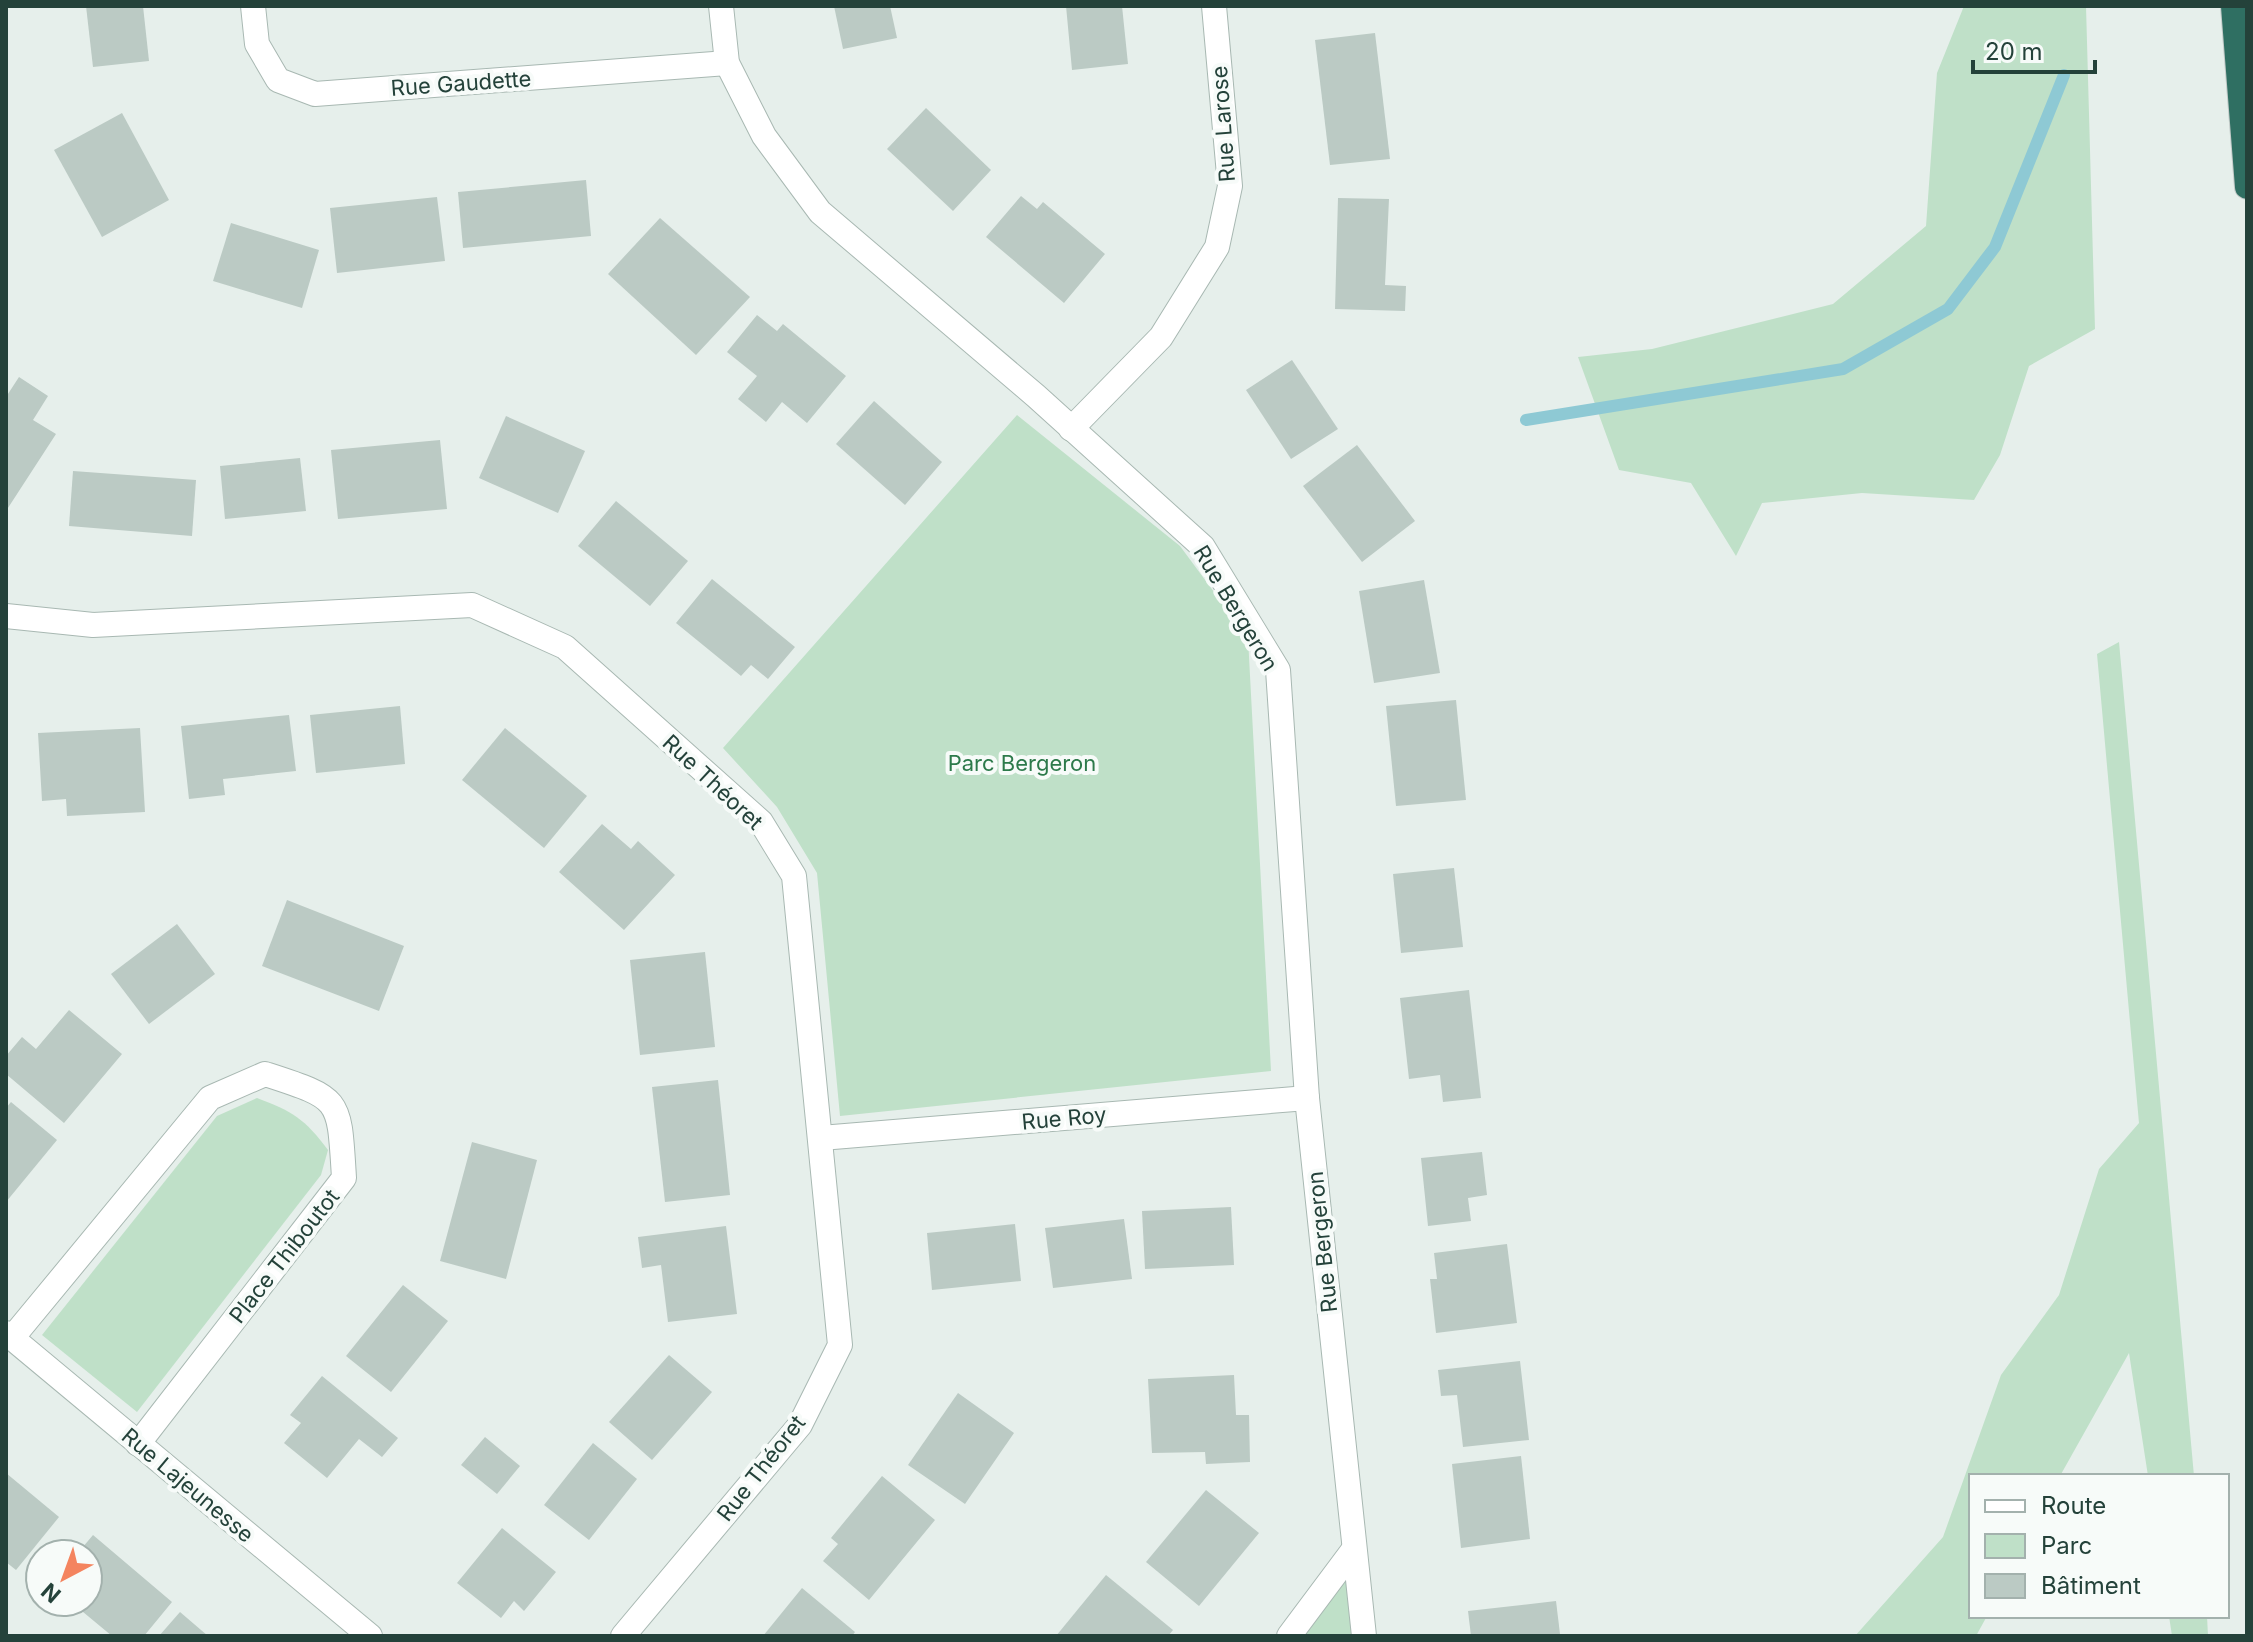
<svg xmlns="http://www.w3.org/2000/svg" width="2253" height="1642" viewBox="0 0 2253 1642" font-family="Inter,sans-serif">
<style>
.green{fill:#bfe0c8}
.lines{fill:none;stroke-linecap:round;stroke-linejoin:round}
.stream{stroke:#8ec9d4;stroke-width:12}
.building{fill:#bbcac4}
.minor-casing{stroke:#a8b8b2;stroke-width:26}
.highway-casing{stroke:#c2cac8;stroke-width:26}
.minor{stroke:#fff;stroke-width:24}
.highway{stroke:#2f6f62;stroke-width:24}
.labels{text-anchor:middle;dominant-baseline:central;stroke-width:8;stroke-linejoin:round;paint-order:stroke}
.street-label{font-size:22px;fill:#24423a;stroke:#f7fbf9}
.park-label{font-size:22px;fill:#2d7a4b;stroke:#f7fbf9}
</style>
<rect width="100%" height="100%" fill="#e6efeb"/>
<g class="green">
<path d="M1964,6H2086L2095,329L2029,366L2000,455L1974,500L1862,493L1762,503L1736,556L1691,483L1619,470L1578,357L1652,349L1833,304L1926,226L1937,73Z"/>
<path d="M1017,415L1180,546L1248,638L1271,1071L840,1116L817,873L777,807L723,748Z"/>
<path d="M2119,642L2194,1476H2148L2129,1353L2060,1476H1971V1616H1987L1976,1636H1855L1943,1537L2001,1375L2059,1295L2099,1169L2139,1123L2097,654Z"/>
<path d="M257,1098C292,1111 305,1119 328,1150L321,1175L137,1412L42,1335L217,1116Z"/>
<path d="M1346,1578L1352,1636H1305Z"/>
<path d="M2169,1616H2207L2208,1636H2172Z"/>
</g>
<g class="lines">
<path class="stream" d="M1526,420L1843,369L1948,309L1995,247L2064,75"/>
</g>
<g class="building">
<path d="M86,6H143L149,61L93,67Z"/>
<path d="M834,6H890L897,38L843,49Z"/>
<path d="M1066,6H1122L1128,64L1072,70Z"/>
<path d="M1375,33L1390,159L1330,165L1315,40Z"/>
<path d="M926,108L991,170L953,211L887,149Z"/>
<path d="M122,113L169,200L102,237L54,150Z"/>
<path d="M586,180L591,236L463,248L458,192Z"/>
<path d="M1021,196L1037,209L1043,202L1105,254L1064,303L986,237Z"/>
<path d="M437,197L445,261L337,273L330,208Z"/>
<path d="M1338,198L1389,199L1385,285L1406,286L1405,311L1335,309Z"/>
<path d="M660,218L750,297L696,355L608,274Z"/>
<path d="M231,223L319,250L302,308L213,281Z"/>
<path d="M757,315L777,331L783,324L846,376L807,423L782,402L766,422L738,399L757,376L727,352Z"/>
<path d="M1292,360L1338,429L1291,459L1246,390Z"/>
<path d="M19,377L48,396L33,420L56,434L6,511V397Z"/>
<path d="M874,401L942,462L905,505L836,444Z"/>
<path d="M506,416L585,451L558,513L479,478Z"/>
<path d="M440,440L447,509L338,519L331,450Z"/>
<path d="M1357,445L1415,521L1362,562L1303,486Z"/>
<path d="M300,458L306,511L225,519L220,466Z"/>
<path d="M73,471L196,480L192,536L69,526Z"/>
<path d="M616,501L688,561L650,606L578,546Z"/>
<path d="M712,579L795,647L768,679L751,665L741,676L676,623Z"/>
<path d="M1424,580L1440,673L1374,683L1359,591Z"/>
<path d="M1456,700L1466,800L1396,806L1386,706Z"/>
<path d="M400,706L405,764L316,773L310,715Z"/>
<path d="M289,715L296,771L223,779L225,795L189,799L181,726Z"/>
<path d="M140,728L145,812L67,816L66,799L42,801L38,733Z"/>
<path d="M505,728L587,796L544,848L462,780Z"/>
<path d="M602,824L631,849L638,841L675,875L624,930L559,872Z"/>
<path d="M1454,868L1463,947L1401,953L1393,874Z"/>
<path d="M287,900L404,946L379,1011L262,966Z"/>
<path d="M177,924L215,974L149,1024L111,974Z"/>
<path d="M705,952L715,1047L640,1055L630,960Z"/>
<path d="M1469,990L1481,1098L1443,1102L1440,1075L1409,1079L1400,998Z"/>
<path d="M69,1010L122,1054L64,1123L6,1074V1056L22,1037L36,1049Z"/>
<path d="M718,1080L730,1195L665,1202L652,1087Z"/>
<path d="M11,1102L57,1140L6,1202V1108Z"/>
<path d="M472,1142L537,1160L506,1279L440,1261Z"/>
<path d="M1482,1152L1487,1195L1468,1198L1471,1221L1428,1226L1421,1158Z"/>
<path d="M1231,1207L1234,1265L1145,1269L1142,1211Z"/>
<path d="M1124,1219L1132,1279L1053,1288L1045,1228Z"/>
<path d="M1015,1224L1021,1281L932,1290L927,1233Z"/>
<path d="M726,1226L737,1314L668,1322L661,1265L642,1268L638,1237Z"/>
<path d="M1507,1244L1517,1323L1436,1333L1430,1279H1437L1434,1253Z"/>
<path d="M403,1285L448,1321L391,1392L346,1356Z"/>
<path d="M669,1355L712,1392L652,1460L609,1422Z"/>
<path d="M1520,1361L1529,1440L1463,1447L1457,1395L1441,1396L1438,1370Z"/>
<path d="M1234,1375L1236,1415H1249L1250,1462L1206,1464L1205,1452L1152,1453L1148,1379Z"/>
<path d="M322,1376L398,1438L382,1457L359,1439L327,1478L284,1443L301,1423L290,1415Z"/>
<path d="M958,1393L1014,1433L965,1504L908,1465Z"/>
<path d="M485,1437L520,1466L497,1494L461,1465Z"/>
<path d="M593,1443L637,1479L589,1540L544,1505Z"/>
<path d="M1521,1456L1530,1539L1461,1548L1452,1464Z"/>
<path d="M6,1473L59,1517L16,1570L6,1562Z"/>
<path d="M882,1476L935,1520L869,1600L823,1561L838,1544L831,1538Z"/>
<path d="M1206,1490L1259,1533L1199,1606L1146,1562Z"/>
<path d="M502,1528L556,1572L524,1611L514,1601L501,1618L457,1583Z"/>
<path d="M93,1535L172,1602L144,1636H112L71,1602H88V1554H77Z"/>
<path d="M1106,1575L1173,1630L1168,1636H1056Z"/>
<path d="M802,1588L855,1632L852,1636H763Z"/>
<path d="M1556,1601L1560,1634L1471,1636L1468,1611Z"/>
<path d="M180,1612L208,1636H159Z"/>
</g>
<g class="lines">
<g class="minor-casing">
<g id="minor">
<path d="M253,6L257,44L278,80L315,94L727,63"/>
<path d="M721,6L727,63L764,136L820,212L1036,396L1203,547L1278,670L1307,1098L1364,1636"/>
<path d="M1071,429L1161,337L1217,247L1230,186L1214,6"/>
<path d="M6,616L93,625L472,605L565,647L761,822L794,876L840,1345L800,1425L623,1636"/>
<path d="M821,1138L1307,1098"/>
<path d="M6,1333L370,1636"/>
<path d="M12,1338L210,1098L265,1074C342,1099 339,1097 344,1178L138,1444"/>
<path d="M1289,1636L1354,1549"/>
</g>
</g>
<g class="highway-casing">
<path id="highway" d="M2233,6L2247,187"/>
</g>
<use href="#minor" class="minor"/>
<use href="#highway" class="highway"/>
</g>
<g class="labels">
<g class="street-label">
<text transform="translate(461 83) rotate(-4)">Rue Gaudette</text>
<text transform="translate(1223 124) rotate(-94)">Rue Larose</text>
<text transform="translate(1236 608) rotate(59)">Rue Bergeron</text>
<text transform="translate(713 782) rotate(43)">Rue Théoret</text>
<text transform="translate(1064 1118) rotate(-5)">Rue Roy</text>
<text transform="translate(1322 1242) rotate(-96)">Rue Bergeron</text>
<text transform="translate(284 1256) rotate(-52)">Place Thiboutot</text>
<text transform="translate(761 1468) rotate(-52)">Rue Théoret</text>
<text transform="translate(188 1485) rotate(40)">Rue Lajeunesse</text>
</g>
<g class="park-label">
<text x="1022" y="763">Parc Bergeron</text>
</g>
</g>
<rect width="2253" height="1642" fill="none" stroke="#24423a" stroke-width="16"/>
<rect x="1969" y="1474" width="260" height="144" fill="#f7fbf9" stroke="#a3b1ad" stroke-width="2"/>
<rect x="1985" y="1500" width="40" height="12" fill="#ffffff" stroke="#a3b1ad" stroke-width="2"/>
<text x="2041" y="1514" font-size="24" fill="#24423a">Route</text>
<rect x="1985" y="1534" width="40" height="24" fill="#bfe0c8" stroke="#a3b1ad" stroke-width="2"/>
<text x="2041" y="1554" font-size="24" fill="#24423a">Parc</text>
<rect x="1985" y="1574" width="40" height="24" fill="#bbcac4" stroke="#a3b1ad" stroke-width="2"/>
<text x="2041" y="1594" font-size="24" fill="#24423a">Bâtiment</text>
<g transform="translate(64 1578) rotate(221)"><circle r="38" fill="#f7fbf9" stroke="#a3b1ad" stroke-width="2"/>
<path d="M0-6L14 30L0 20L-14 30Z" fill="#f4845f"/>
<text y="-12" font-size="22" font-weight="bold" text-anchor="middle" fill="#24423a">N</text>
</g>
<path d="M1973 60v12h122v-12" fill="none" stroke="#24423a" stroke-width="4"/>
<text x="1985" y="60" font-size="24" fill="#24423a" stroke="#f7fbf9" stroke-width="6" paint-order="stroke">20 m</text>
</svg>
